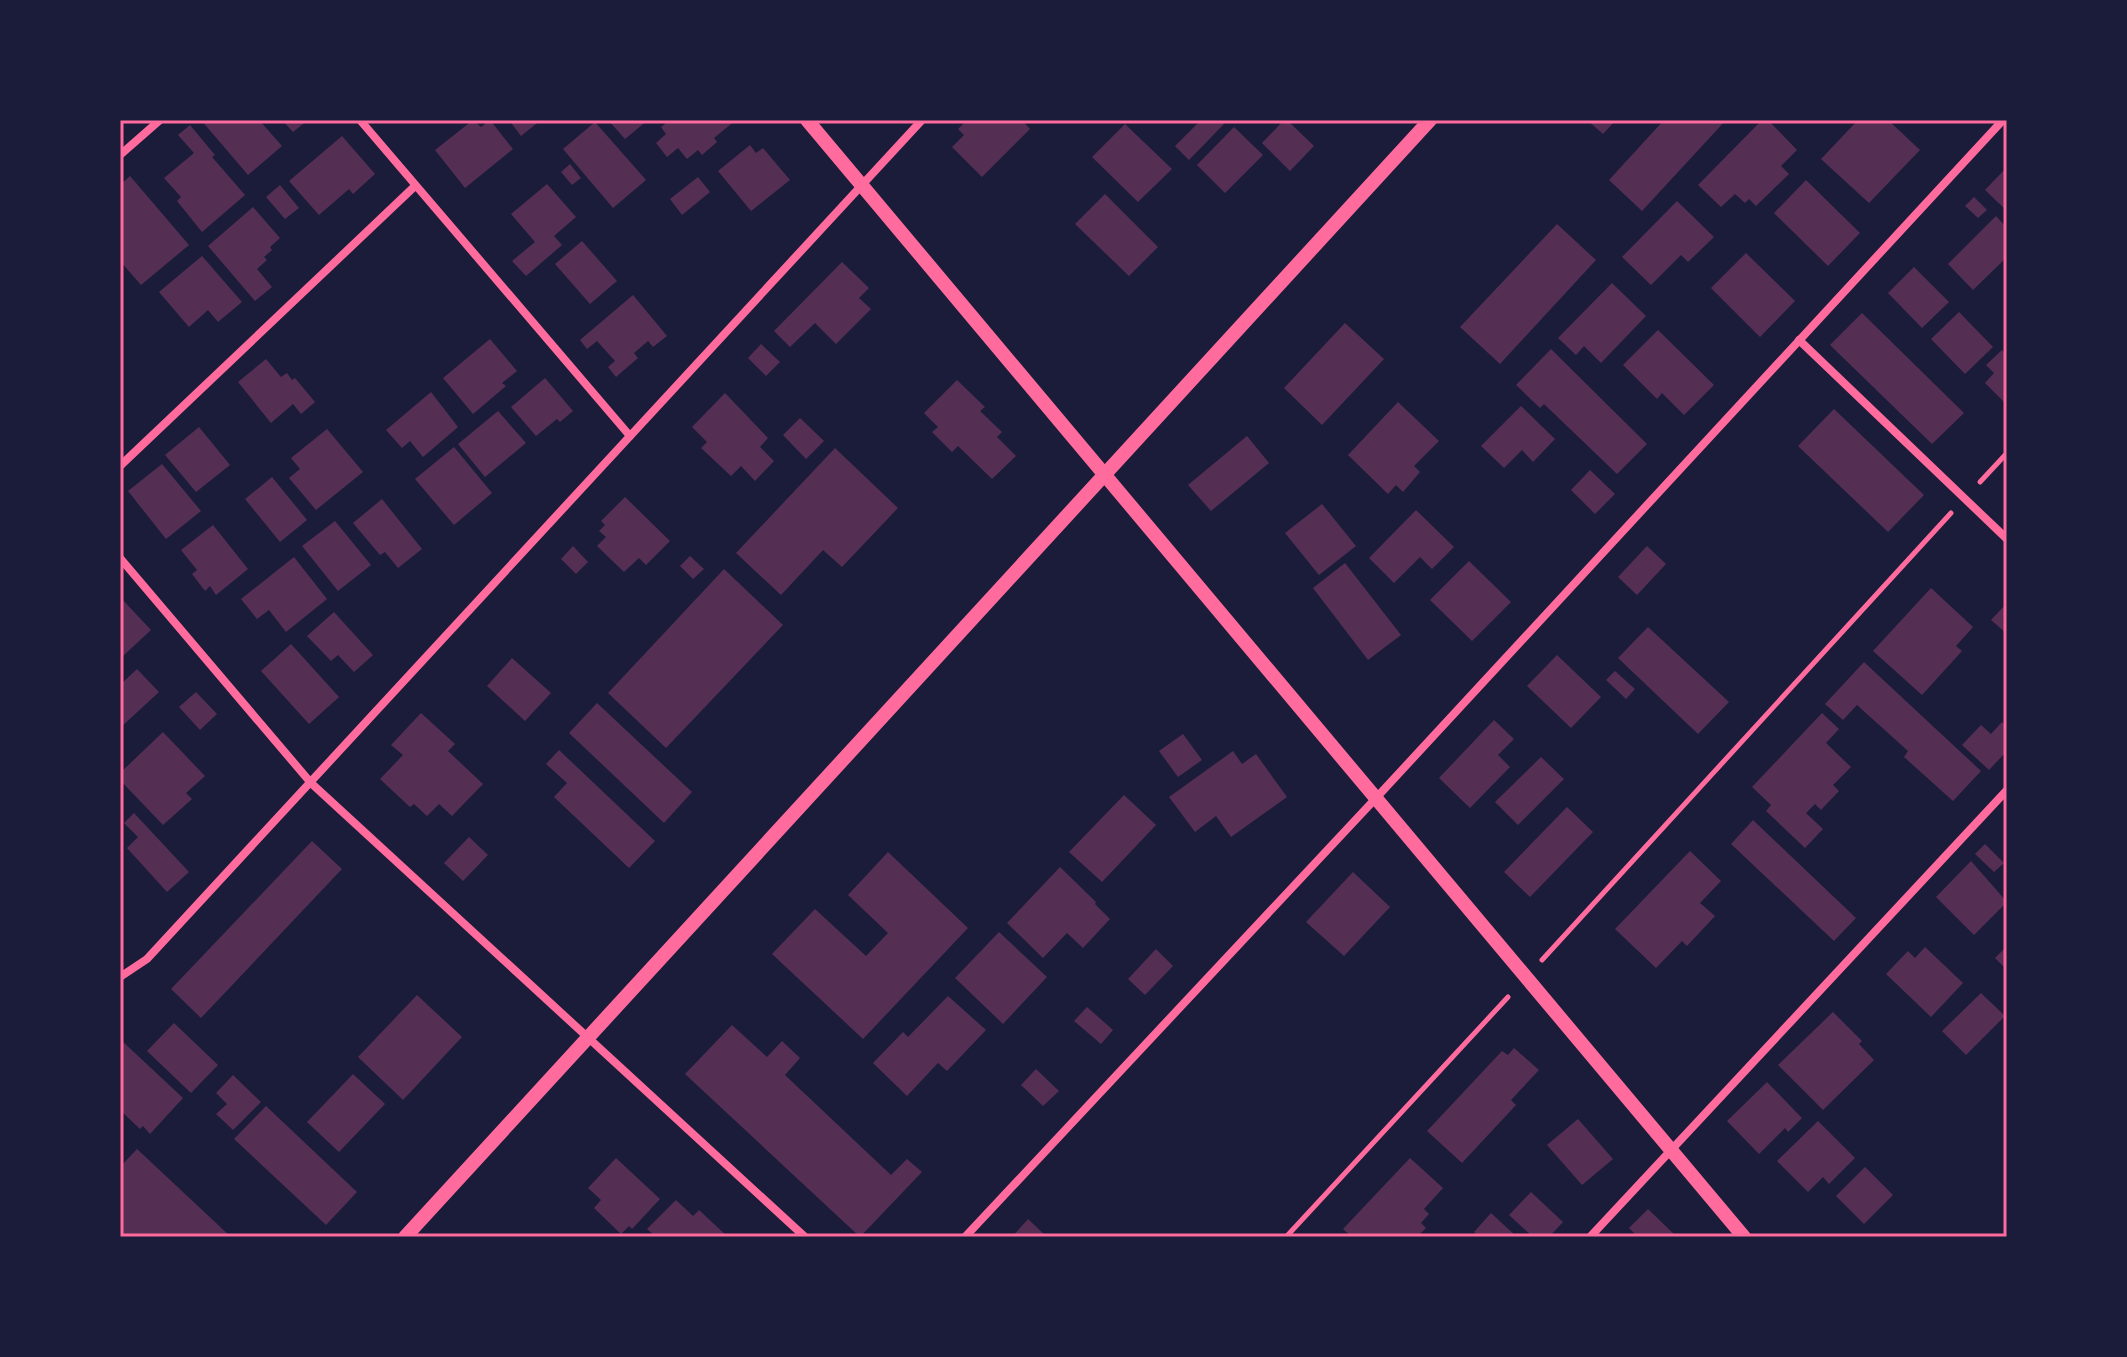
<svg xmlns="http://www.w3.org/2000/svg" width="2127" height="1357" viewBox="0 0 2127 1357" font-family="'Libre Baskerville',serif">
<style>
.building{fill:#542f53}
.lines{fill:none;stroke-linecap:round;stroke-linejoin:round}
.path{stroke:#ff6b9d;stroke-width:5}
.minor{stroke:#ff6b9d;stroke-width:8}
.tertiary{stroke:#ff6b9d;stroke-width:14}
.neatline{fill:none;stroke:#ff6b9d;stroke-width:3}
</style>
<rect width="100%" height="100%" fill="#1b1b3a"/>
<g class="building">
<path d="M201,120H259L282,146L248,175Z"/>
<path d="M282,120H308L293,132Z"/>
<path d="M473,120L481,127L490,120L513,149L465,188L435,150Z"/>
<path d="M509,120H541L521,136Z"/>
<path d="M608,120H648L625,139Z"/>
<path d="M670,120H736L714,138L717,142L702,155L698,150L687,159L678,148L667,157L656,143L666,134L661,127Z"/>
<path d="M967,120H1022L1030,129L982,177L952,147L964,135L958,129Z"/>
<path d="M1197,120H1220L1224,124L1189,160L1175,146L1199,122Z"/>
<path d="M1284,120H1287L1314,146L1290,171L1262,143Z"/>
<path d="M1587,120H1616L1603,134Z"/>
<path d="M1664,120H1726L1642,211L1609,180Z"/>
<path d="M1762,120H1768L1797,150L1781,166L1789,174L1756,206L1749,199L1745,203L1735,194L1721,207L1698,185Z"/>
<path d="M1858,120H1888L1920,150L1869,203L1821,159Z"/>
<path d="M595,122L646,180L613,208L563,149Z"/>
<path d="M1125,124L1172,169L1138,202L1092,157Z"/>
<path d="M190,125L215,155L212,157L245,195L202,232L177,201L181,197L164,178L194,153L178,135Z"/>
<path d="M1234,127L1263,155L1225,193L1197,165Z"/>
<path d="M342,136L375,174L353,194L349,189L319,215L289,181Z"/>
<path d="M750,145L756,153L763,148L790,180L751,211L718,171Z"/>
<path d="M570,164L581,178L572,185L561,172Z"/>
<path d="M2007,167V211L1985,190Z"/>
<path d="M130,176L189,245L141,285L120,261V185Z"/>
<path d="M698,177L710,192L682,215L670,199Z"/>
<path d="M1806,180L1860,233L1828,266L1774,213Z"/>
<path d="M547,184L576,217L554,236L562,245L526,276L512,261L535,242L511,214Z"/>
<path d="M280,185L299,208L285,219L266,197Z"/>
<path d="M1105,194L1158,247L1129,276L1075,224Z"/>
<path d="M1974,197L1987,210L1978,218L1965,206Z"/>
<path d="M1677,201L1714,237L1688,262L1681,255L1651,285L1622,257Z"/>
<path d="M253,207L280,238L270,247L272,250L264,257L267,260L257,269L272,287L255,301L208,246Z"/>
<path d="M1996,216L2007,228V257L1973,290L1948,264Z"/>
<path d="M1557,224L1596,260L1500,364L1460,327Z"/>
<path d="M582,241L617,281L590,304L555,264Z"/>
<path d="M1746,253L1795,301L1760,337L1711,288Z"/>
<path d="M202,256L242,302L218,322L208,310L189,327L159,292Z"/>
<path d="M842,262L869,288L859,298L871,309L836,344L815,323L790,347L774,331Z"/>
<path d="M1914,267L1949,302L1922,328L1888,293Z"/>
<path d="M1612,283L1646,316L1601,363L1584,346L1576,355L1558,338Z"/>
<path d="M633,295L667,336L653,347L648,341L634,353L638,358L616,377L608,367L615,361L597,341L587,349L580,340Z"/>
<path d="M1959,312L1993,347L1965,374L1931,339Z"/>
<path d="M1862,313L1964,413L1932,444L1830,345Z"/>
<path d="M1345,323L1384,359L1322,425L1284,388Z"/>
<path d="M1658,330L1714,385L1684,415L1662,393L1657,399L1623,365Z"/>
<path d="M490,339L517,371L502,383L506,386L473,414L443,378Z"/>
<path d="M761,344L780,362L766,376L748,358Z"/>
<path d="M1551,349L1647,444L1617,474L1544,404L1540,408L1516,385Z"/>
<path d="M2002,350L2007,356V405L1985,383L1994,373L1986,365Z"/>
<path d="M266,359L281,377L287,373L292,380L295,378L315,402L301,414L293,404L271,423L238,382Z"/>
<path d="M545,378L573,411L560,422L557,419L536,436L511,407Z"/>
<path d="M957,380L985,407L980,411L1002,432L997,437L1016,456L992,479L958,446L952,452L932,432L938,427L924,413Z"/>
<path d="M431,392L458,427L423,457L410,441L402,448L386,430Z"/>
<path d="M725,393L768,438L760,447L774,461L755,481L741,466L731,476L701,448L707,442L692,427Z"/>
<path d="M1398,402L1439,441L1414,466L1420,472L1403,492L1396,485L1388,494L1348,455Z"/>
<path d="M1521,406L1555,439L1533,462L1522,450L1504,468L1481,446Z"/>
<path d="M1834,409L1924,495L1888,532L1798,446Z"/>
<path d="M498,411L526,443L485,477L458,444Z"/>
<path d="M800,418L824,441L806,459L783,435Z"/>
<path d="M199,427L230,465L196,492L165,455Z"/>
<path d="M327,429L363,472L316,510L289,478L300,469L291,458Z"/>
<path d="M1247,436L1269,463L1211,511L1188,485Z"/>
<path d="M454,447L492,493L454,525L415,479Z"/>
<path d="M835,448L898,508L842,567L823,550L781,595L736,553Z"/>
<path d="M162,464L201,511L166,539L128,491Z"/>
<path d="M1590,470L1615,494L1595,514L1571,490Z"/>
<path d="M272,477L307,520L280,542L245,499Z"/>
<path d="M625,497L670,541L646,565L639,558L624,572L597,546L606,537L599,531L605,525L601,521Z"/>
<path d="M382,499L422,549L398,568L385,552L380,555L353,523Z"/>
<path d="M1322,504L1356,546L1319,575L1285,533Z"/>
<path d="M1416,510L1454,547L1432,569L1420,557L1394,583L1369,558Z"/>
<path d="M335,521L371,565L338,591L302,546Z"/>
<path d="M213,525L248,569L216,595L210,586L205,591L192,574L197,570L181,550Z"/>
<path d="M573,546L588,562L576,574L561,559Z"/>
<path d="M1647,546L1666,564L1637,595L1618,577Z"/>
<path d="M690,556L704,569L693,579L680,566Z"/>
<path d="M294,557L327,599L286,632L269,610L257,619L241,599Z"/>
<path d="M1469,561L1511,602L1472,641L1430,600Z"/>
<path d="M1345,563L1401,635L1368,660L1313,588Z"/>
<path d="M724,569L783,625L666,748L608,693Z"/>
<path d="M1931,588L1973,627L1956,646L1962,651L1922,695L1873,651Z"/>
<path d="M120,597L151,630L123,656L120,653Z"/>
<path d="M2007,603V634L1991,620Z"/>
<path d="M334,612L373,655L354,672L338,655L331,661L307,636Z"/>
<path d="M1648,627L1729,702L1698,734L1618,658Z"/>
<path d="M291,644L339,697L309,724L261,671Z"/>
<path d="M1557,655L1601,697L1571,728L1527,686Z"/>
<path d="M512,658L551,693L525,721L487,686Z"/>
<path d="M1864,662L1981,771L1953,801L1904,757L1908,751L1857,705L1843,720L1825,704Z"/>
<path d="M137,669L159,692L120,728V685Z"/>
<path d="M1615,671L1635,689L1626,699L1606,680Z"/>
<path d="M196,692L217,714L200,730L179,707Z"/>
<path d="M597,703L692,792L664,823L569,733Z"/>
<path d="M421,713L455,744L448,751L483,784L452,816L439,804L427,816L414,804L410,807L380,779L403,755L391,745Z"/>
<path d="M1822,713L1839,729L1826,743L1851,767L1833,785L1839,791L1821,810L1815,804L1806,813L1823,829L1805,848L1766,811L1771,805L1752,787Z"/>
<path d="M1494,720L1514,739L1498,755L1510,767L1470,808L1439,778Z"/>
<path d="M2002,722L2007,727V751L1989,770L1962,745L1981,725L1991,734Z"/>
<path d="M163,732L205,776L186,793L192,799L163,825L120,780V773Z"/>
<path d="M1183,734L1202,760L1178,777L1159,751Z"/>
<path d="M559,750L655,841L629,868L554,797L567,783L546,764Z"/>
<path d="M1233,751L1242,764L1256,754L1287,797L1231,837L1216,816L1195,832L1169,797Z"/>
<path d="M1541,757L1564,779L1518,825L1495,802Z"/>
<path d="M1124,795L1156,825L1102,882L1069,852Z"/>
<path d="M1567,807L1593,832L1530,897L1504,872Z"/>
<path d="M134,813L189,872L167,892L127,848L138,837L124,823Z"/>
<path d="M1753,820L1856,918L1834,941L1731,844Z"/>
<path d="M469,837L488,855L463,881L444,863Z"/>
<path d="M312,841L342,869L201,1018L171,989Z"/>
<path d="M1985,844L2004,863L1994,872L1975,854Z"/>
<path d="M1690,851L1721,881L1700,903L1715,916L1687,946L1682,941L1656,968L1615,929Z"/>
<path d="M888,852L968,928L863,1039L772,954L815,909L866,956L888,933L848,895Z"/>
<path d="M1971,861L2007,902L1974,935L1936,897Z"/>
<path d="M1060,867L1096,902L1095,904L1110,919L1083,948L1067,933L1043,958L1007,923Z"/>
<path d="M1353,872L1390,907L1344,956L1306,922Z"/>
<path d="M999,932L1047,977L1003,1024L955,978Z"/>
<path d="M2007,946V970L1995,958Z"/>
<path d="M1925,947L1963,983L1931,1017L1886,974L1908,951L1915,958Z"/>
<path d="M1156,949L1173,966L1145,995L1128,979Z"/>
<path d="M1981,993L2005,1016L1966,1055L1942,1031Z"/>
<path d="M417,995L462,1037L403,1100L358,1057Z"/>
<path d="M948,996L986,1030L947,1071L938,1063L907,1096L873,1063L903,1032L908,1037Z"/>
<path d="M1087,1007L1113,1030L1101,1044L1074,1021Z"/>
<path d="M1833,1012L1862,1041L1859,1044L1874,1060L1823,1110L1778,1065Z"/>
<path d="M174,1023L218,1065L191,1093L147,1051Z"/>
<path d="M732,1025L767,1057L782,1041L800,1058L785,1075L891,1175L907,1159L922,1172L860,1237L685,1074Z"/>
<path d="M120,1039L183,1098L150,1134L143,1126L140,1129L120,1110Z"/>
<path d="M1514,1048L1539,1070L1511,1100L1516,1105L1462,1163L1427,1131L1502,1051L1508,1055Z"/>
<path d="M1036,1069L1059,1091L1043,1106L1021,1085Z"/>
<path d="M353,1074L385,1104L339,1152L307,1122Z"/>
<path d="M233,1075L261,1102L233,1130L216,1114L227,1104L216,1093Z"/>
<path d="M1767,1082L1802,1118L1788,1132L1785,1128L1759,1154L1727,1121Z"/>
<path d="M266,1106L357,1192L326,1225L234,1139Z"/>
<path d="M1578,1119L1613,1159L1582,1185L1547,1145Z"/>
<path d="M1818,1121L1855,1158L1829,1184L1823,1177L1808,1192L1777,1161Z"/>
<path d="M137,1149L231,1237H120V1167Z"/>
<path d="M616,1158L660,1199L632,1229L629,1226L621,1234L594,1208L601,1200L588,1188Z"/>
<path d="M1410,1158L1443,1188L1424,1209L1429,1214L1421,1223L1426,1228L1417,1237H1352L1343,1229Z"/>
<path d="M1865,1167L1893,1195L1864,1224L1836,1196Z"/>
<path d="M1531,1192L1563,1222L1549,1237H1533L1509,1215Z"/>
<path d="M676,1200L693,1216L699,1210L728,1237H656L647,1229Z"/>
<path d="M1648,1209L1677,1237H1638L1629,1228Z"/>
<path d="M1491,1213L1517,1237H1479L1474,1232Z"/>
<path d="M1028,1219L1047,1237H1012Z"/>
</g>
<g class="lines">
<g class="path">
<path d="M1980,482L2007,453"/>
<path d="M1542,960L1951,513"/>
<path d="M1286,1237L1508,997"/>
</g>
<g class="minor">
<path d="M360,120L630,436"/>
<path d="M120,155L160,120"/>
<path d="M1799,340L2007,539"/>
<path d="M120,466L415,186"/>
<path d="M120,558L311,783L805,1237"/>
<path d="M120,977L147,959L922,120"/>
<path d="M965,1237L1377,797L2003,120"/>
<path d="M1590,1237L2007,790"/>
</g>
<g class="tertiary">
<path d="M807,120L1744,1237"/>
<path d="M405,1237L1430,120"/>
</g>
</g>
<rect width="2127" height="1357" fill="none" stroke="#1b1b3a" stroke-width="244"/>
<rect x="122" y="122" width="1883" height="1113" class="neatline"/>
</svg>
